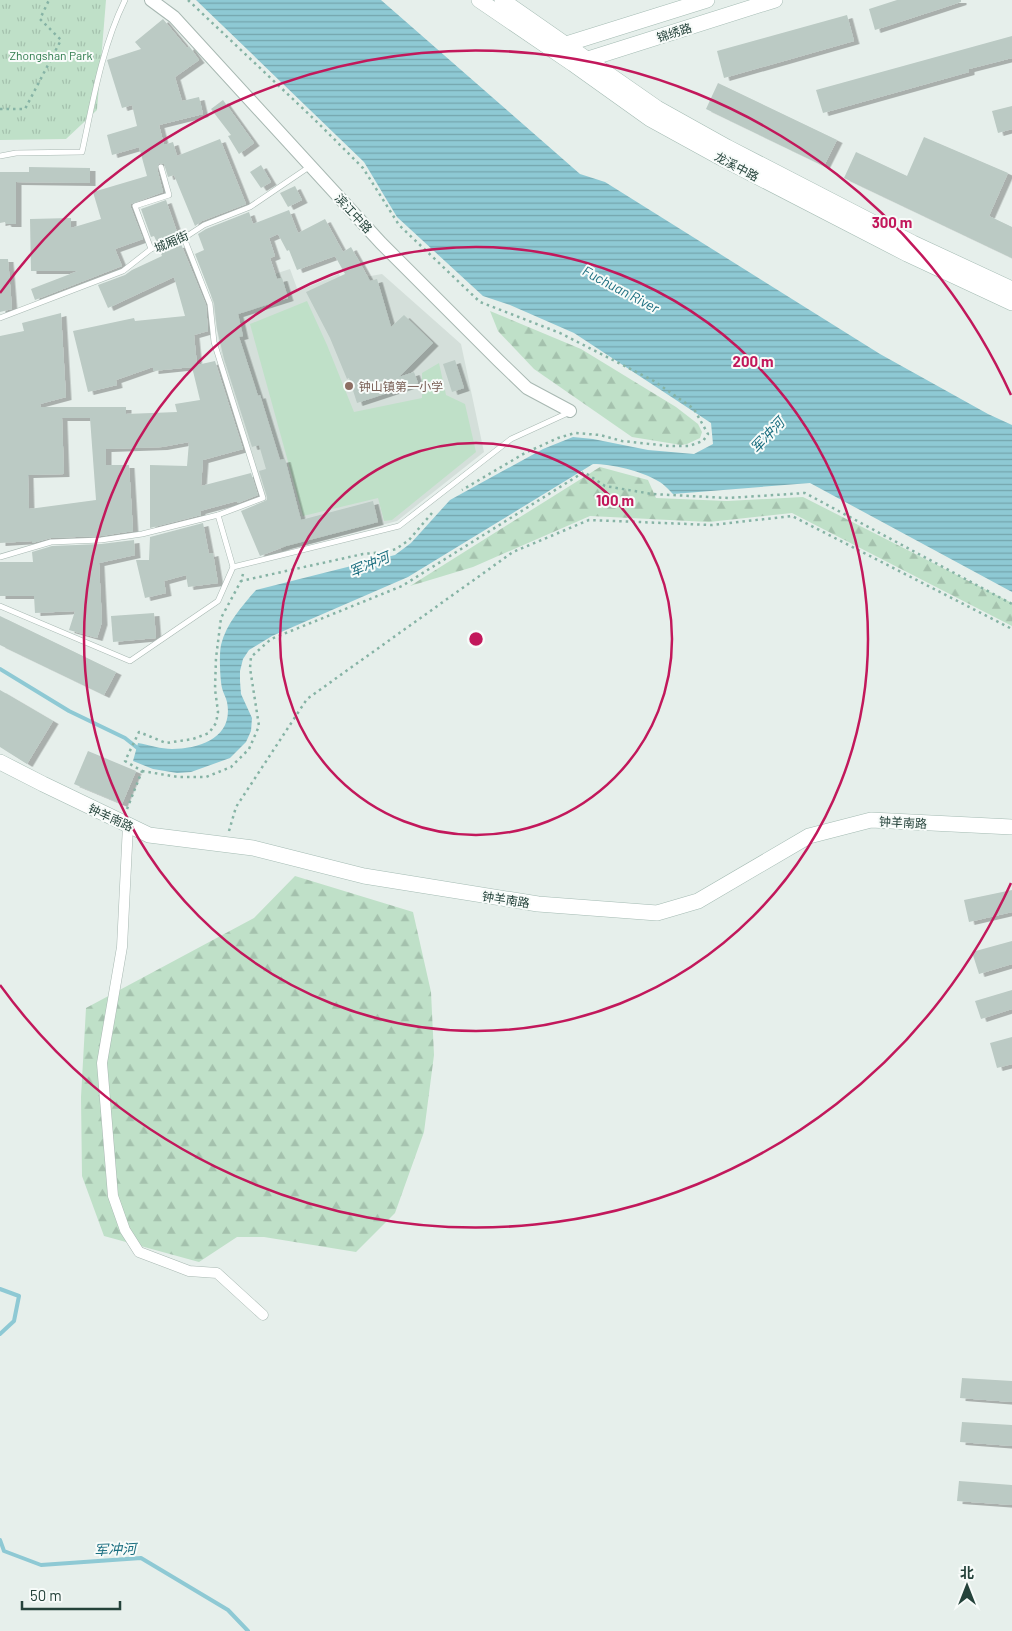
<svg xmlns="http://www.w3.org/2000/svg" width="1012" height="1631" viewBox="0 0 1012 1631" font-family="Barlow,'Noto Sans SC',sans-serif">
<style>
.built{fill:#d4dfda}
.grass{fill:#bfe0c8}
.forest{fill:url(#forest-firs)}
.park{fill:url(#park-tufts)}
.water{fill:url(#water-rules)}
.lines{fill:none;stroke-linecap:round;stroke-linejoin:round}
.stream{stroke:#8ec9d4;stroke-width:4}
.building{fill:#bbcac4;fill-rule:evenodd;filter:url(#shadow)}
.service-casing{stroke:#a8b8b2;stroke-width:6}
.minor-casing{stroke:#a8b8b2;stroke-width:11}
.tertiary-casing{stroke:#a8b8b2;stroke-width:14}
.secondary-casing{stroke:#a4bbb3;stroke-width:16}
.path{stroke:#86b3a5;stroke-width:2.5;stroke-dasharray:2.5 4;stroke-linecap:butt}
.service{stroke:#fff;stroke-width:5}
.minor{stroke:#fff;stroke-width:10}
.tertiary{stroke:#fff;stroke-width:12}
.secondary{stroke:#fff;stroke-width:15}
.ring{fill:none;stroke:#c2185b;stroke-width:2.5}
.education-dot{fill:#8d6e63;stroke:#f7fbf9;stroke-width:2}
.labels{text-anchor:middle;dominant-baseline:central;stroke-width:4;stroke-linejoin:round;paint-order:stroke}
.street-label{font-size:12px;fill:#24423a;stroke:#f7fbf9}
.park-label{font-size:12px;fill:#2d7a4b;stroke:#f7fbf9}
.education-label{font-size:12px;fill:#785e54;stroke:#f7fbf9;text-anchor:start}
.water-label{font-size:14px;font-style:italic;fill:#1c6f80;stroke:#f7fbf9}
.centre{fill:#c2185b;stroke:#f7fbf9;stroke-width:2.5}
.ring-label{font-size:15px;text-anchor:middle;font-weight:bold;fill:#c2185b;stroke:#f7fbf9;stroke-width:4;stroke-linejoin:round;paint-order:stroke}
</style>
<defs>
<pattern id="forest-firs" width="22" height="20" patternUnits="userSpaceOnUse" patternTransform="scale(1.25)"><rect width="22" height="20" fill="#bfe0c8"/><path d="M5 1l3.5 6h-7zM16 11l3.5 6h-7z" fill="#a4c1ad"/></pattern>
<pattern id="park-tufts" width="24" height="20" patternUnits="userSpaceOnUse" patternTransform="scale(1.25)"><rect width="24" height="20" fill="#bfe0c8"/><path d="M3 7l-1-3M5 7V3M7 7l1-3M15 17l-1-3M17 17v-4M19 17l1-3" fill="none" stroke="#a4c1ad"/></pattern>
<pattern id="water-rules" width="6" height="5" patternUnits="userSpaceOnUse" patternTransform="scale(1.25)"><rect width="6" height="5" fill="#8ec9d4"/><path d="M0 2.5h6" fill="none" stroke="#74a5ad"/></pattern>
<filter id="shadow"><feDropShadow dx="5.5" dy="3" stdDeviation="0" flood-color="#0004"/></filter>
</defs>
<rect width="100%" height="100%" fill="#e6efeb"/>
<path class="built" d="M290,269L298,291L339,274L342,281L382,274L461,344L484,452L397,521L282,551L237,424L220,348L211,295Z"/>
<path class="grass" d="M307,301L327,345L354,412L422,398V373L439,363L446,395L465,404L476,452L392,520L384,521L378,498L303,516L250,324Z"/>
<g class="forest">
<path d="M490,311L581,349L676,407L698,424L702,432L700,438L687,444L681,445L632,437L534,369L498,331Z"/>
<path d="M600,467L648,480L656,498L727,501L803,497L1012,603V626L792,513L709,522L590,516L473,567L410,586Z"/>
<path d="M295,876L413,912L431,992L434,1055L424,1132L395,1213L356,1252L264,1237H237L199,1262L104,1236L82,1176L81,1097L86,1008L254,918Z"/>
</g>
<path class="park" d="M0,0H106L97,110L66,139L0,140Z"/>
<path class="water" d="M196,0H381L580,174L605,182L880,354L988,414L1012,425V592L810,483L673,494C669,490 664,484 658,481C642,471 612,464 593,464L408,577L272,636L249,650L243,659L240,671V681L241,694L252,718L251,731L246,742L230,758L191,772L177,773L153,769L133,761L138,743C149,745 161,749 172,749C201,749 234,737 227,702C226,697 223,693 222,688C220,679 219,654 221,645C226,624 242,606 256,590L395,555L411,543L450,500L543,449L573,437L593,439L648,450L694,454L713,444L711,423L574,333L510,305L483,296L397,217L364,162Z"/>
<g class="lines">
<g class="stream">
<path d="M0,669L69,711L125,738L140,750"/>
<path d="M0,1289L19,1296L14,1321L0,1334"/>
<path d="M0,1540L4,1551L41,1565L141,1558L228,1610L248,1631"/>
</g>
</g>
<g class="building">
<path d="M897,0H961V2L875,30L869,9Z"/>
<path d="M847,15L854,41L724,78L717,51Z"/>
<path d="M163,19L187,48L189,46L199,60L175,77L182,101L199,97L203,114L159,125L164,145L173,142L177,156L220,139L246,204L202,221L195,226L174,175L168,177L164,164L159,163L157,168L163,192L131,204V208L143,239L115,249L122,266L35,300L31,289L78,271H31L30,219L71,218V228L101,219L93,192L147,176L139,147L112,155L107,135L137,126L132,105L122,108L107,60L141,49L135,42Z"/>
<path d="M1012,36V58L969,69V72L823,113L816,90Z"/>
<path d="M718,83L837,140L824,166L706,109Z"/>
<path d="M223,100L254,143L239,154L228,136L231,135L211,109Z"/>
<path d="M1012,106V129L998,133L992,111Z"/>
<path d="M924,137L1008,173L989,216L1012,227V258L844,178L856,152L907,176Z"/>
<path d="M261,165L271,182L261,188L250,172Z"/>
<path d="M29,167L90,168V183L16,182V224H6L5,222L0,223V172H29Z"/>
<path d="M295,186L302,200L288,207L280,193Z"/>
<path d="M166,200L178,235L157,242L154,236L151,237L141,209Z"/>
<path d="M289,210L298,233L325,219L343,252L351,247L370,281L377,279L391,327L404,315L433,343L399,377L414,372L418,383L357,403L349,378L347,379L330,338L306,292L345,274L335,256L297,270L289,250L287,251L278,234L269,238L275,256L270,258L277,279L282,278L288,298L238,314L243,336L239,337L258,396L260,395L280,460L285,459L301,520L373,501L378,522L286,546L260,556L241,511L267,500V497L259,471L266,469L259,445L252,447L224,359L217,329L214,303L195,254L204,250L198,234L206,229L249,212L253,224Z"/>
<path d="M181,244L206,305L208,331L194,335L197,365L215,361L243,449L203,460L201,486L251,473L258,495L238,503L237,501L200,511L201,515L150,528V465L187,466L189,442L162,447L106,449V465H129L133,531L101,536L51,538L32,543V541L0,543V336L24,331L22,323L61,313L66,397L40,404L41,407H126V414L177,412L175,404L200,400L192,367L153,371V367L116,380L117,385L88,392L73,331L134,318L135,321L185,316L174,277L108,308L98,285L125,275L132,270L162,256L160,251ZM62,418H90L96,500L29,509L28,475L64,474Z"/>
<path d="M0,259H8L12,309L0,312Z"/>
<path d="M455,360L464,388L452,392L443,364Z"/>
<path d="M203,523L209,554L213,553L218,583L188,587L186,575L164,581L166,593L145,598L136,560H149L150,537Z"/>
<path d="M134,540L135,555L99,563L102,622L97,638L69,630L75,611L35,613L34,596H0V562H33L32,552L52,546L101,544Z"/>
<path d="M154,613L156,638L113,642L111,616Z"/>
<path d="M0,616L116,672L104,695L0,645Z"/>
<path d="M0,690L53,721L27,764L0,747Z"/>
<path d="M88,751L136,771L122,804L74,784Z"/>
<path d="M1012,890V912L969,922L964,900Z"/>
<path d="M1012,941V964L979,974L972,952Z"/>
<path d="M1012,990V1009L981,1019L975,1001Z"/>
<path d="M1012,1037V1064L997,1068L990,1043Z"/>
<path d="M962,1378L1012,1381V1402L960,1398Z"/>
<path d="M962,1422L1012,1425V1446L960,1442Z"/>
<path d="M959,1481L1012,1485V1505L957,1501Z"/>
</g>
<g class="lines">
<g class="service-casing">
<g id="service">
<path d="M0,156L16,153L82,152C93,101 102,47 125,0"/>
<path d="M184,238L210,304L214,342L263,498L218,515"/>
<path d="M151,249L135,206L169,195L161,167"/>
<path d="M0,318L123,271L151,249L184,238L204,225L250,207L309,167"/>
<path d="M0,557L51,542L101,540L142,534L218,515L233,567"/>
<path d="M0,606L130,661L218,601L233,567L399,526L511,439L570,412"/>
</g>
</g>
<g class="minor-casing">
<path id="minor" d="M128,825L122,947L102,1063L113,1196L125,1230L139,1252L189,1271L217,1273L263,1315"/>
</g>
<g class="tertiary-casing">
<path id="tertiary" d="M151,0L174,17L381,243L499,361L527,388L570,411"/>
</g>
<g class="secondary-casing">
<g id="secondary">
<path d="M479,0L573,64L650,119L721,158L907,254L1012,303"/>
<path d="M502,0L657,108L727,147L913,243L1012,289"/>
<path d="M560,46L707,0"/>
<path d="M582,61L775,0"/>
<path d="M0,762L43,784L149,835L253,848L364,876L538,904L657,913L698,901L809,836L871,820L1012,827"/>
</g>
</g>
<g class="path">
<path d="M188,0L314,119L363,168L399,225L480,302L560,333L654,381L694,409L708,434L703,441L689,446H669L622,441L600,435L575,433L558,438L525,453L462,490"/>
<path d="M0,109H25L61,40L40,19L49,0"/>
<path d="M243,574L241,581L363,554L385,552L396,549L409,540L432,513"/>
<path d="M142,771L178,777H206L231,767L249,749L259,726L250,668L251,657L271,639L402,586L584,472L605,486L652,494L728,498L805,493L1012,604"/>
<path d="M127,809L142,771L125,761L139,732L166,743L193,739L209,733L216,723L218,712L215,689L216,658L221,618L241,581"/>
<path d="M229,831L236,807L307,699L513,552L589,520L712,525L792,516L1012,629"/>
</g>
<use href="#service" class="service"/>
<use href="#minor" class="minor"/>
<use href="#tertiary" class="tertiary"/>
<use href="#secondary" class="secondary"/>
</g>
<g class="ring">
<circle cx="476" cy="639" r="196"/>
<circle cx="476" cy="639" r="392"/>
<path d="M1011 883A588 588 0 0 1 0 985M0 293A588 588 0 0 1 1011 395"/>
</g>
<circle class="education-dot" cx="349" cy="386" r="5"/>
<g class="labels">
<g class="street-label">
<text transform="translate(674 32) rotate(-18)">锦绣路</text>
<text transform="translate(737 166) rotate(28)">龙溪中路</text>
<text transform="translate(354 213) rotate(47)">滨江中路</text>
<text transform="translate(171 241) rotate(-23)">城厢街</text>
<text transform="translate(111 817) rotate(25)">钟羊南路</text>
<text transform="translate(903 822) rotate(3)">钟羊南路</text>
<text transform="translate(506 899) rotate(9)">钟羊南路</text>
</g>
<g class="park-label">
<text x="51" y="55">Zhongshan Park</text>
</g>
<g class="education-label">
<text x="359" y="386">钟山镇第一小学</text>
</g>
<g class="water-label">
<text transform="translate(621 289) rotate(28)">Fuchuan River</text>
<text transform="translate(767 435) rotate(-47)">军冲河</text>
<text transform="translate(369 564) rotate(-23)">军冲河</text>
<text transform="translate(115 1549) rotate(-2)">军冲河</text>
</g>
</g>
<circle cx="476" cy="639" r="8" class="centre"/>
<g class="ring-label">
<text x="892" y="228">300 m</text>
<text x="753" y="367">200 m</text>
<text x="615" y="506">100 m</text>
</g>
<g transform="translate(967 1586)" stroke="#f7fbf9" stroke-width="4" paint-order="stroke">
<path d="M0-4L9 19L0 12L-9 19Z" fill="#24423a"/>
<text y="-8" font-size="14" font-weight="bold" text-anchor="middle" fill="#24423a">北</text>
</g>
<path d="M22 1601v8h98v-8" fill="none" stroke="#24423a" stroke-width="2.5"/>
<text x="30" y="1601" font-size="15" fill="#24423a" stroke="#f7fbf9" stroke-width="4" paint-order="stroke">50 m</text>
</svg>
